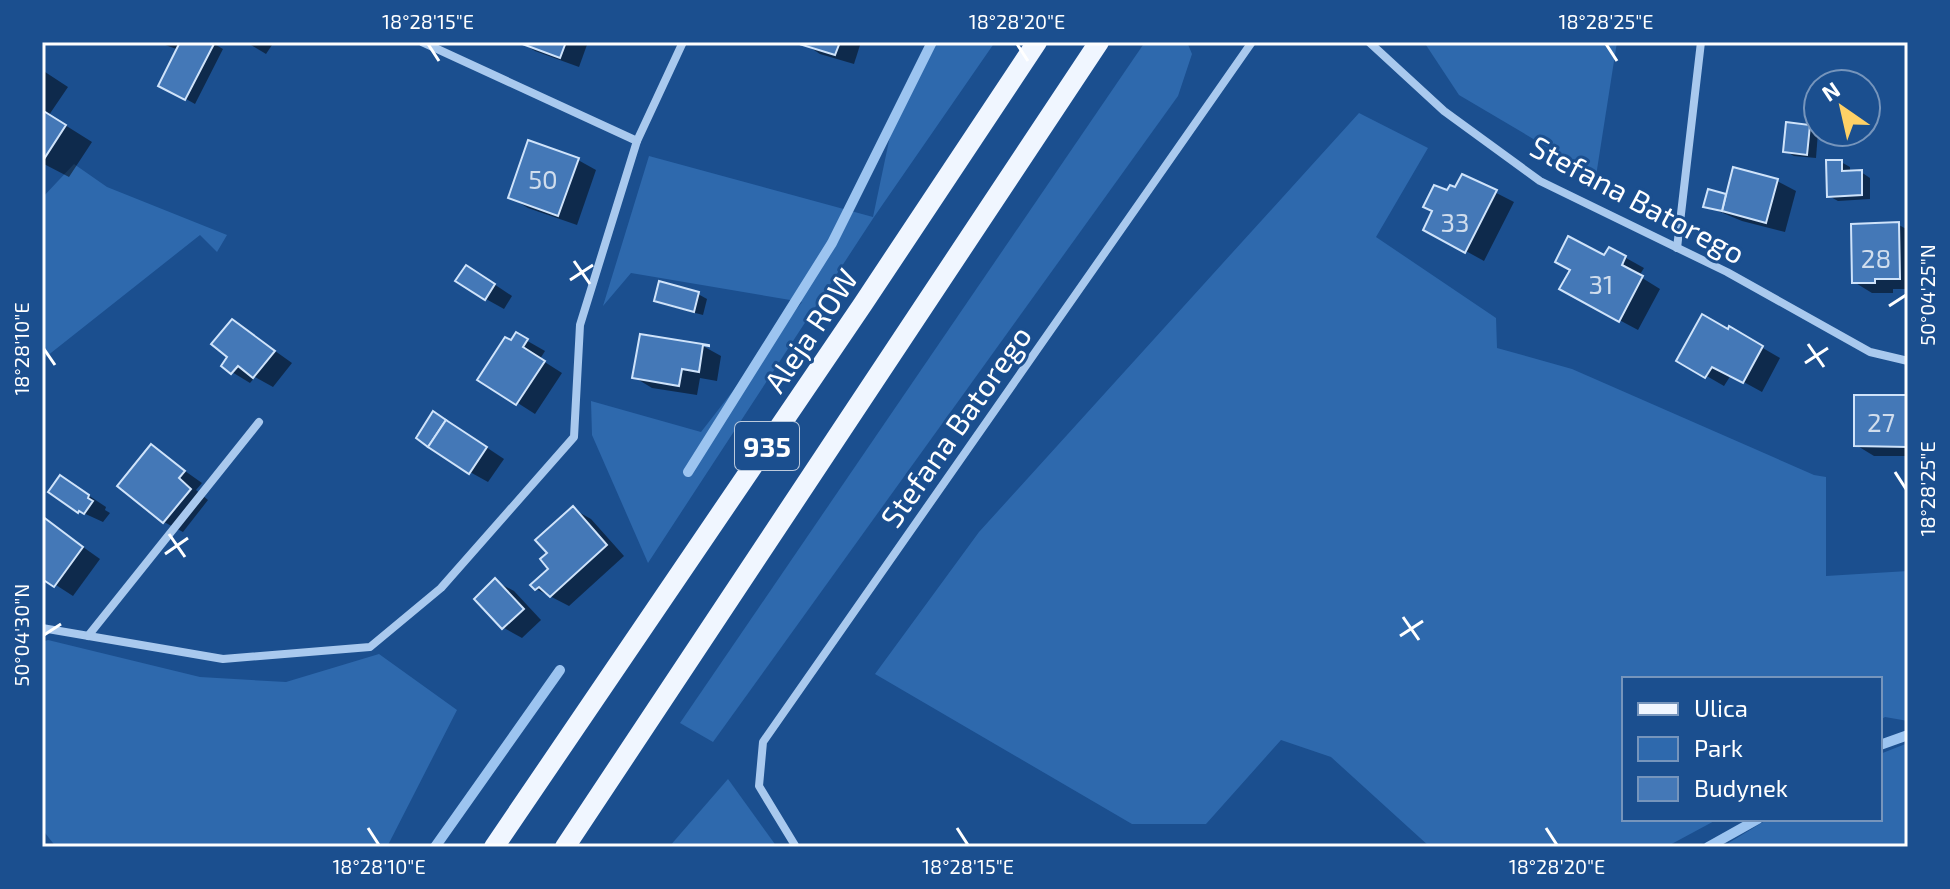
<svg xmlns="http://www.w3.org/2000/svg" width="1950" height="889" viewBox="0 0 1950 889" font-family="'Exo 2',sans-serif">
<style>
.green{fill:#2e69ad}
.shadow{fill:#0007}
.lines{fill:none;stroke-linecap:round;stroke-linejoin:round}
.stream{stroke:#9cc4f0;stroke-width:10}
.building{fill:#4478b7;stroke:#cfe3fa;stroke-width:2}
.street{stroke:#a9c9ee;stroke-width:8}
.primary{stroke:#f0f6ff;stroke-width:20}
.ticks{fill:none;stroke:#fff;stroke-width:3}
.labels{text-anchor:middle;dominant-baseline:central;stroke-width:6;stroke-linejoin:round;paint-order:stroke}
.number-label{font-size:26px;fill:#d0dded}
.shield{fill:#1b4f8f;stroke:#bbcadd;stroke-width:2}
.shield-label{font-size:28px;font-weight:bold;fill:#fff}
.street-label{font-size:30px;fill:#fff;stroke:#1b4f8f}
.neatline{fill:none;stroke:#fff;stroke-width:3}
.ticks-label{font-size:20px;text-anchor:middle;fill:#fff}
</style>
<rect width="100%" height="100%" fill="#1b4f8f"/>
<g class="green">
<path d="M931,42H995L874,217L648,563L592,435L591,401L701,432L802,302L631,273L603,306L649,156L873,217L894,117Z"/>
<path d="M1145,42H1187L1192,54L1178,96L713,742L680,723Z"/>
<path d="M1424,42H1617L1596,176L1459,95Z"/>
<path d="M1359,113L1428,148L1376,237L1496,318L1497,348L1572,369L1814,475L1826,477V576L1908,571V721L1885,717L1880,720V679H1624V819H1718L1666,847H1430L1331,757L1281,740L1206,824H1132L875,674L979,532Z"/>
<path d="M74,164L107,187L227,235L217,252L200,235L42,360V198Z"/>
<path d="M48,640L200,677L286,682L379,654L457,710L387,847H56L42,829V642Z"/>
<path d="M1908,743V847H1722L1768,819H1880V754Z"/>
<path d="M728,779L777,847H669Z"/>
</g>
<g class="shadow">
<path d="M157,42H211L223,49L195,104L161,85L179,50Z"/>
<path d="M246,42H274L266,54Z"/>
<path d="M520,42H588L579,67L535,51Z"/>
<path d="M802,42H861L854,64L820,54Z"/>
<path d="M42,70L68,87L49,115L92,142L69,177L42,163Z"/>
<path d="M1810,127L1818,132L1816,158L1794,156L1785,151Z"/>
<path d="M578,160L596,170L577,225L528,208L510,197Z"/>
<path d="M1841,162L1850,167V173L1861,172L1870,178V199L1838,201L1829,196Z"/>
<path d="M1463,176L1514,202L1484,261L1426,229L1448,192L1456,190Z"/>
<path d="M1777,181L1796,191L1785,232L1742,221L1706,206L1726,196Z"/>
<path d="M1899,225L1908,230V289H1893V293H1872L1854,282Z"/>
<path d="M1610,249L1644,268L1639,276L1660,289L1638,330L1580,299Z"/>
<path d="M485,278L512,296L504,309L486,299Z"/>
<path d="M698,294L707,299L703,315L665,305L656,300Z"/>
<path d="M233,321L292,363L273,387L255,377L250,383L232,372L230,357Z"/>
<path d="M1730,329L1780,358L1762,392L1731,375L1724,386L1679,360Z"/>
<path d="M517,335L545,351L540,359L562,373L535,414L480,379Z"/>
<path d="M641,336L703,346L721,356L717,381L700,378L697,395L652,388L634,377Z"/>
<path d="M1908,397V456H1874L1856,445Z"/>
<path d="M465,433L504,459L488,482L470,472Z"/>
<path d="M151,447L202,483L196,490L208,500L183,532L164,522L120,486Z"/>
<path d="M61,477L106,507L105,510L110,513L103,522L79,511Z"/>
<path d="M573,509L591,519L624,556L569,606L536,589L551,569L550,553Z"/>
<path d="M42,518L100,559L73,596L42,576Z"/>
<path d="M495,581L514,591L541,620L522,638L504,628L477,599Z"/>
</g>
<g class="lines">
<g class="stream">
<path d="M688,472L832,243L932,42"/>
<path d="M1880,745L1908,735"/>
<path d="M435,847L560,670"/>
<path d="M1708,847L1758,819"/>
</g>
</g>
<g class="building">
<path d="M180,42H215L185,100L158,86Z"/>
<path d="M517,42H566L560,58Z"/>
<path d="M800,42H840L835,55L799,44Z"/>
<path d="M42,110L66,125L42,162Z"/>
<path d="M1786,122L1810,125L1807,155L1783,152Z"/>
<path d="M528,140L579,158L558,216L508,198Z"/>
<path d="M1826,160H1842V171L1862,170V195L1827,197Z"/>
<path d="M1733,167L1778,179L1766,223L1722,211Z"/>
<path d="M1462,174L1497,190L1465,253L1423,230L1432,211L1423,207L1434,185L1447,190L1450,185L1455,187Z"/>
<path d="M1708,189L1726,194L1722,211L1703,207Z"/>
<path d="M1899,222L1900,279H1875V283H1852L1851,224Z"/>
<path d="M1568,236L1604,255L1609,247L1626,256L1622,265L1643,276L1619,322L1559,289L1570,270L1555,262Z"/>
<path d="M466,265L495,284L485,300L455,281Z"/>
<path d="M659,281L699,292L694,312L654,301Z"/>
<path d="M1702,314L1728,329L1729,326L1763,346L1743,383L1712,367L1705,378L1676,361Z"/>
<path d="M232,319L275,351L253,378L238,366L231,374L221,366L227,357L211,344Z"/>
<path d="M516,332L528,339L523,347L545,361L516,405L477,380L505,337L511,340Z"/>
<path d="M640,334L709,345V346L703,345L699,372L682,369L679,386L632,378Z"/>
<path d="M1854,395H1908V447L1854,446Z"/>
<path d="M433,411L446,420L428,447L416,438Z"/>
<path d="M446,420L487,447L469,474L428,447Z"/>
<path d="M151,444L185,471L179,478L191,489L163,523L117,486Z"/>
<path d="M60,475L89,495L88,498L93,501L84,514L79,511L78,513L48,492Z"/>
<path d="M573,506L607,545L550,597L539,587L535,590L530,585L548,569L540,559L547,553L535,540Z"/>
<path d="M42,516L83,547L54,587L42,579Z"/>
<path d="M495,578L524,609L502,629L474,599Z"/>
</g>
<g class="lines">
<g class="street">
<path d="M422,42L637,141"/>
<path d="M1369,42L1444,111L1540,181L1727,272L1870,352L1908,361"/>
<path d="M1677,248L1701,42"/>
<path d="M42,628L223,659L370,647L441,588L574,437L580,325L637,141L683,42"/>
<path d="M88,636L259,422"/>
<path d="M796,847L759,786L763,742L1252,42"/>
</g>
<g class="primary">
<path d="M494,847L863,304L1037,42"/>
<path d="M565,847L1099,42"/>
</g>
</g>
<path class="ticks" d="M428,44L439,61M1017,44L1028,61M1606,44L1617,61M574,261L590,284M570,280L593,265M1889,306L1906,295M1808,344L1824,367M44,349L55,365M1805,363L1828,348M1895,472L1906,489M169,534L185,557M165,554L188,538M1403,617L1419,640M44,635L61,624M1400,636L1423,621M368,828L379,845M957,828L968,845M1546,828L1557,845"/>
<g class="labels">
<g class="number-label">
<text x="543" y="178">50</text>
<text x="1455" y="221">33</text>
<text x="1876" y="257">28</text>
<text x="1601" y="283">31</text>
<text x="1881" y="421">27</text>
</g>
<rect class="shield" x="735" y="422" width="64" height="48" rx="6"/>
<g class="shield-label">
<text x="767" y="446">935</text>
</g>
<g class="street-label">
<text transform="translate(1638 199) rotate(28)">Stefana Batorego</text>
<text transform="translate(810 330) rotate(-56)">Aleja ROW</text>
<text transform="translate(955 426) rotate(-55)">Stefana Batorego</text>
</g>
</g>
<rect width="1950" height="889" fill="none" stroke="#1b4f8f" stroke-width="88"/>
<rect x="1622" y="677" width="260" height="144" fill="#1b4f8f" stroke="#7695bc" stroke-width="2"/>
<rect x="1638" y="703" width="40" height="12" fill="#f0f6ff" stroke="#7695bc" stroke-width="2"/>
<text x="1694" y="717" font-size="24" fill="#ffffff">Ulica</text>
<rect x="1638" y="737" width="40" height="24" fill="#2e69ad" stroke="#7695bc" stroke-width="2"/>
<text x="1694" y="757" font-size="24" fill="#ffffff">Park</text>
<rect x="1638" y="777" width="40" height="24" fill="#4478b7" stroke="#7695bc" stroke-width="2"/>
<text x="1694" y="797" font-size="24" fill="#ffffff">Budynek</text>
<g transform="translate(1842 108) rotate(326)"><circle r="38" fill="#1b4f8f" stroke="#7695bc" stroke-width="2"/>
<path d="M0-6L14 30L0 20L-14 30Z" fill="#ffd166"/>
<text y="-12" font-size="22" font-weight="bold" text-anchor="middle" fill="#ffffff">N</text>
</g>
<rect x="44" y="44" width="1862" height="801" class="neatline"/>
<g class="ticks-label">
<text x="428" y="29">18°28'15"E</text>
<text x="1017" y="29">18°28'20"E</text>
<text x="1606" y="29">18°28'25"E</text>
<text transform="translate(1928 295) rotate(-90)" y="7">50°04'25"N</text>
<text transform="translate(22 349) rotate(-90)" y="7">18°28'10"E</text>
<text transform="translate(1928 489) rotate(-90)" y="7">18°28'25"E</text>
<text transform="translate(22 635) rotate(-90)" y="7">50°04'30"N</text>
<text x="379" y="874">18°28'10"E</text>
<text x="968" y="874">18°28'15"E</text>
<text x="1557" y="874">18°28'20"E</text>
</g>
</svg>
